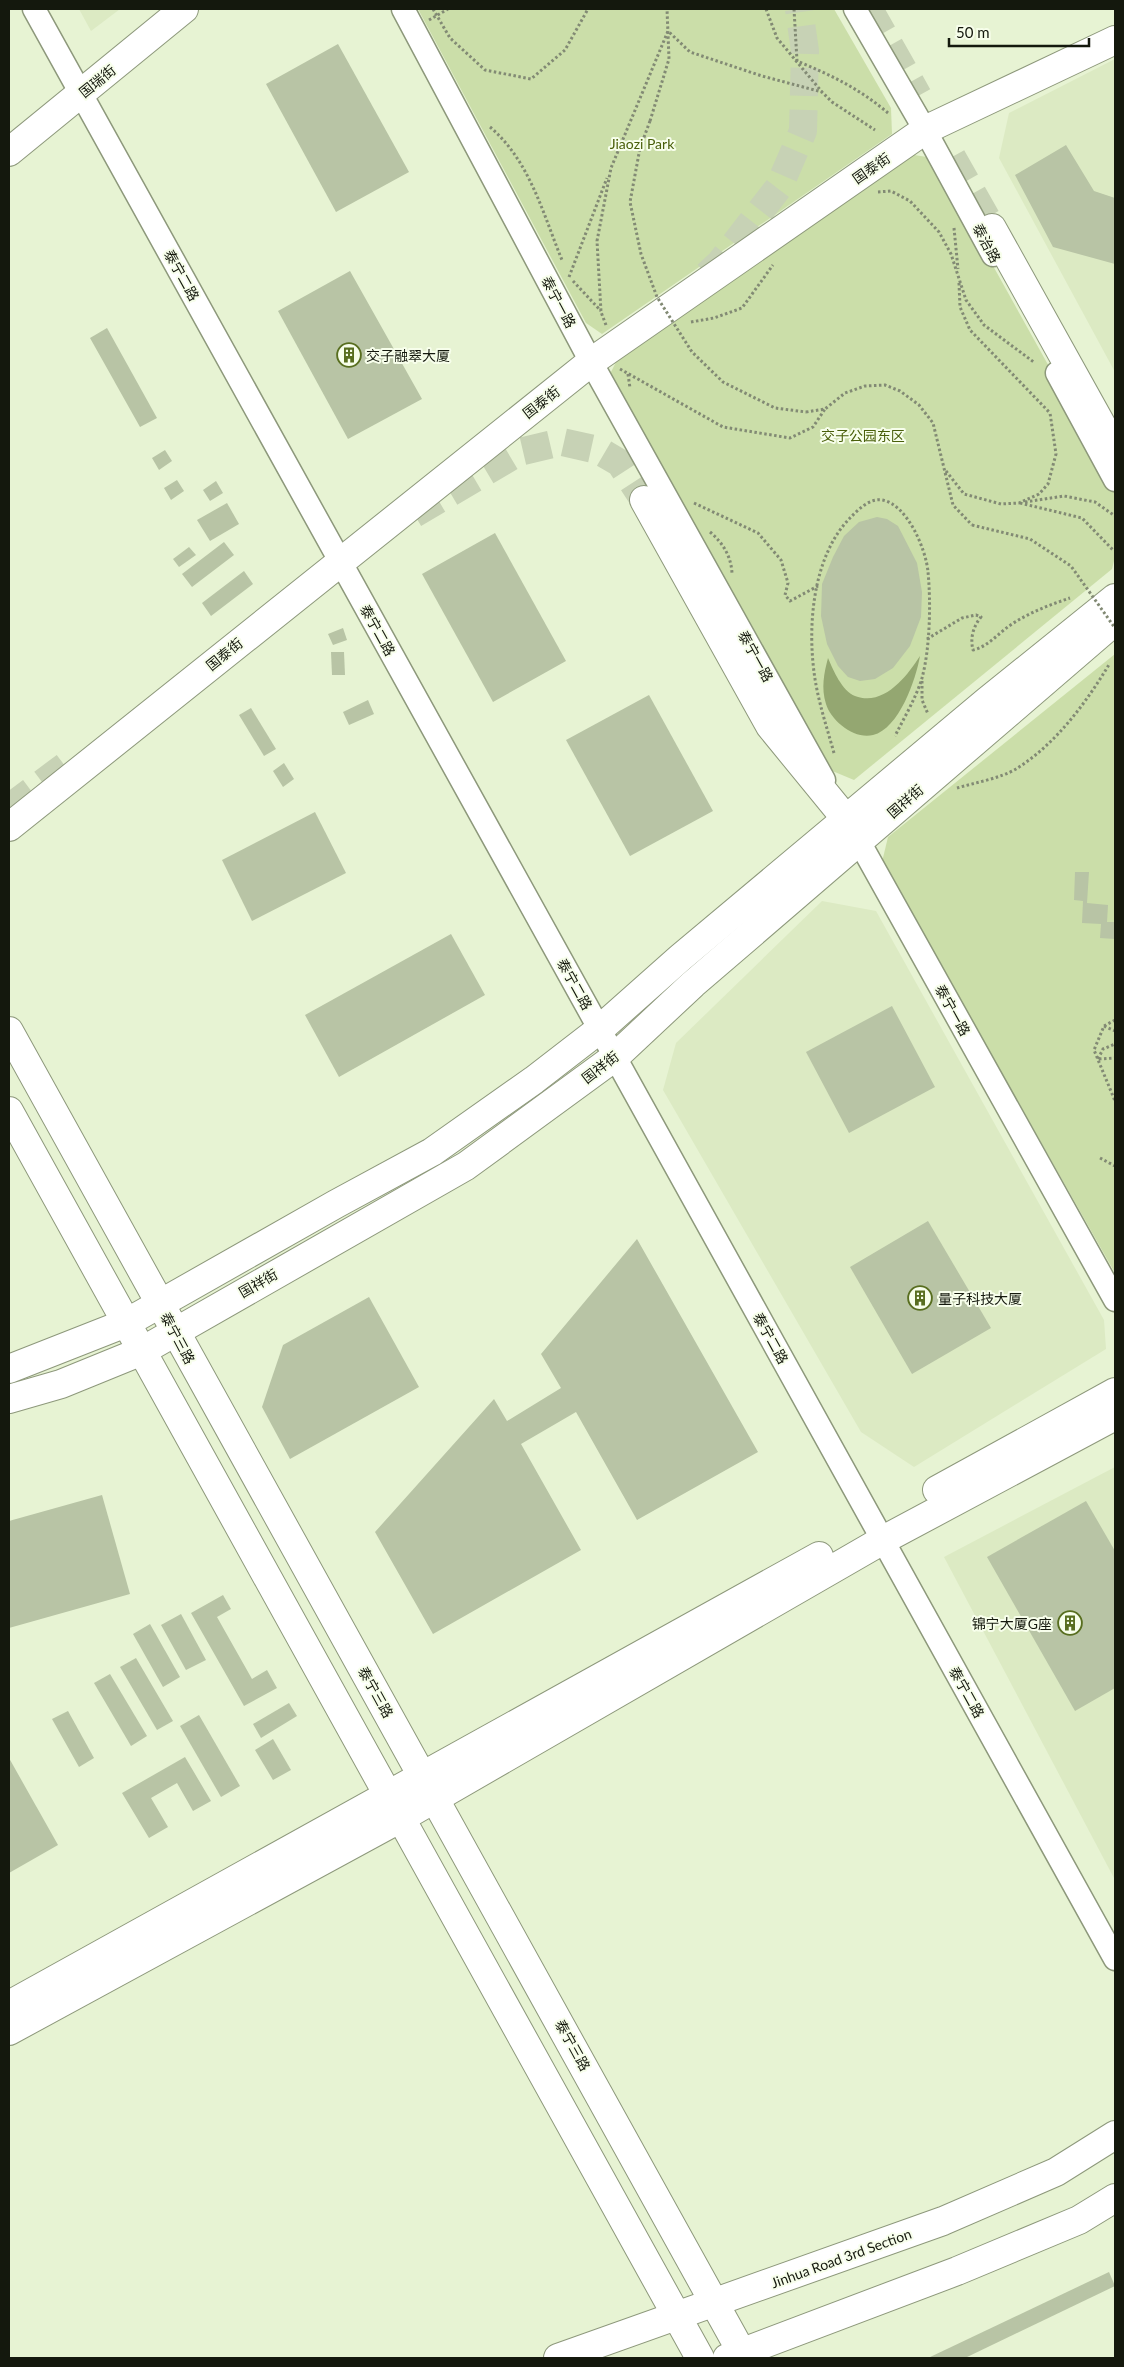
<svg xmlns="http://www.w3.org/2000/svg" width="1124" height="2367" viewBox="0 0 1124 2367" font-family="Lato,'Noto Sans SC',sans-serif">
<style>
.built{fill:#dceac3}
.green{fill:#cbdea9}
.water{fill:#94a771}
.building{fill:#b8c4a5}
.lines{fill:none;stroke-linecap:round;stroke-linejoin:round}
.secondary-tunnel{stroke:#c7d2b5;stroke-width:28;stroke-dasharray:28 14;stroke-linecap:butt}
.street-casing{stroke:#8d987b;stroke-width:25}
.secondary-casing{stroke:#8d987b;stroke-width:30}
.primary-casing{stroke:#8d987b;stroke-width:30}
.path{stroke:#828a74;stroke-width:3;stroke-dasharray:2.5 2.5;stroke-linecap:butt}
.street{stroke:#fff;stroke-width:22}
.secondary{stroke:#fff;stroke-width:28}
.primary{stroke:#fff;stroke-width:28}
.path-bridge{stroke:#828a74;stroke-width:3;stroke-dasharray:2.5 2.5;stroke-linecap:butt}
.labels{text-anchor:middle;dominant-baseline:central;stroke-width:4;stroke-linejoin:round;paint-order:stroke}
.street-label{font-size:14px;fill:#14180d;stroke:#f7feeb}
.park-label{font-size:14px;fill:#495f0a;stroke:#f7feeb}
.poi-label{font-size:14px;fill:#14180d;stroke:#f7feeb;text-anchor:start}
</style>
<rect width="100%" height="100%" fill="#e7f3d3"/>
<g class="built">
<path d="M79,9H120L91,31Z"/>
<path d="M1115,59V372L999,158L1009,113Z"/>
<path d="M822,901L876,911L1104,1320L1106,1349L914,1467L861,1432L663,1090L676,1043Z"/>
<path d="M1115,1467V1880L944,1557Z"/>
</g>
<g class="green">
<path d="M418,9H834L891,108L892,134L602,334L586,323Z"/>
<path d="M908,154L933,158L1115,485V557L1112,569L854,780L830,770L606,382L618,358Z"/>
<path d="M1115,654V1273L882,862L888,837Z"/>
</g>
<path class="water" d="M920,656C916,679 899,729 873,735C855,740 831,721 826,704C821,688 824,673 828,658C833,670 842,691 855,696C884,707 907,676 920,656Z"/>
<g class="building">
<path d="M338,44L409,172L336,212L266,84Z"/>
<path d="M1066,145L1094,191L1115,198V264L1053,247L1015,175Z"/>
<path d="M350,271L422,399L348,439L278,311Z"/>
<path d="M107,328L157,418L140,427L90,338Z"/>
<path d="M165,450L172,461L159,470L152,458Z"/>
<path d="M177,480L184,491L171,500L164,488Z"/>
<path d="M216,481L223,493L210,501L203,490Z"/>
<path d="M227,503L239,524L210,541L197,520Z"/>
<path d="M877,517L887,519L898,526L917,563L922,592L921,617L910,646L893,668L875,679L860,681L848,677L838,666L827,644L821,616L822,584L833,557L844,536L859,522Z"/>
<path d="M495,533L566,661L493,702L422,574Z"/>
<path d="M224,542L234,555L192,587L182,574Z"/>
<path d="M189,547L196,555L179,567L173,559Z"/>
<path d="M244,571L253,584L211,616L202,603Z"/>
<path d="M343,628L347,640L333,645L328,634Z"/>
<path d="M331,652H344L345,675H332Z"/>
<path d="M649,695L713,811L630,856L566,740Z"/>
<path d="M368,700L374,714L349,725L343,712Z"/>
<path d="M251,708L276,749L264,756L239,715Z"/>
<path d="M284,763L294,779L283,787L273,771Z"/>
<path d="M315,812L346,873L252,921L222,860Z"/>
<path d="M1075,872H1089L1087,903L1108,905L1107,922H1115V939L1100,938L1101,924L1082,923L1083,901L1074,900Z"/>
<path d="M451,934L485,995L339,1077L305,1015Z"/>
<path d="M892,1006L935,1087L849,1133L806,1052Z"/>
<path d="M928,1221L991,1328L912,1374L850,1267Z"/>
<path d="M637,1239L758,1452L637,1520L576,1412L521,1444L581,1550L433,1634L375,1532L494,1399L507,1421L561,1388L541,1354Z"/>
<path d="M369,1297L419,1387L290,1459L262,1407L283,1345Z"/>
<path d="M102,1495L130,1594L9,1628V1521Z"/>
<path d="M1086,1501L1115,1551V1688L1075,1711L987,1557Z"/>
<path d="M223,1595L231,1609L217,1617L252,1679L267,1670L277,1688L244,1706L191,1613Z"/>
<path d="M181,1614L206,1660L186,1670L161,1625Z"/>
<path d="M150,1624L180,1677L163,1687L133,1634Z"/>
<path d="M136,1658L173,1721L157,1730L120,1667Z"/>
<path d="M110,1674L147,1736L131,1746L94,1683Z"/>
<path d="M289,1703L297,1716L261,1738L253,1724Z"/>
<path d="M68,1711L94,1758L79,1767L52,1719Z"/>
<path d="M199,1715L240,1786L221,1797L180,1726Z"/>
<path d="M273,1739L291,1770L273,1780L255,1750Z"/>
<path d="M185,1757L211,1801L193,1811L177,1783L151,1798L168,1827L149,1838L122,1793Z"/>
<path d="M9,1758L58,1845L9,1873Z"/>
<path d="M1109,2272L1115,2286L965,2358H928Z"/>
</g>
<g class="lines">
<g class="secondary-tunnel">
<path d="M869,9L918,96"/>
<path d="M952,157L992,228"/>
<path d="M707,275L720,263L779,187L803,131L805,51L799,9"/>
<path d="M414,514L519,452L562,442L598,450L620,463L644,500"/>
<path d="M9,808L68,764"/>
</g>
<g class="street-casing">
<g id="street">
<path d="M34,9L1115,1959"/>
<path d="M403,9L591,362L824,780"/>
<path d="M855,9L925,130L993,255"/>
<path d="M1057,373L1115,480"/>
<path d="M851,827L1115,1300"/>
</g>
</g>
<g class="secondary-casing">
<g id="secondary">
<path d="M9,152L184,9"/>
<path d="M992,228L1115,449"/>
<path d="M644,500L770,726L846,819"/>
<path d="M9,827L591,362L925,130L1115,40"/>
<path d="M9,1031L742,2353"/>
<path d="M9,1111L700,2358"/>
<path d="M9,1369L126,1323L336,1204L432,1152L534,1080L600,1029L680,958L987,701L1115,598"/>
<path d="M9,1399L61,1384L142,1351L466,1166L615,1057L693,984L1115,621"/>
<path d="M937,1490L1115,1392"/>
<path d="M9,2005L819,1556"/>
<path d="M9,2031L401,1818L883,1540L1115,1416"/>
</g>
</g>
<g class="primary-casing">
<g id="primary">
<path d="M558,2358L943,2221L1056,2172L1115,2135"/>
<path d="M727,2358L957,2271L1079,2220L1115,2198"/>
</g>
</g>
<g class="path">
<path d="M433,9L450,38L485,70L531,79L565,50L588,9"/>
<path d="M766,9L777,38L822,92L832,102L875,130"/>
<path d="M794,9L797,61C831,75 860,89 888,113"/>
<path d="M429,20L448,9"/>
<path d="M650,121L669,59L667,9"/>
<path d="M490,127C530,161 543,214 562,260"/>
<path d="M878,192L891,191L910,201L939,232L951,254L966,300L984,325L1035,363"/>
<path d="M954,228L958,269"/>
<path d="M569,277L607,178"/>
<path d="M573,281L601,311"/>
<path d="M959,283L960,307L970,330L1050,413"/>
<path d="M691,322L714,318L742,308L773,265"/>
<path d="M606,325L601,312L597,241L611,168L668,31L690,52L762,76L822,92"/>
<path d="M620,369L723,427L790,438L813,427L825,409"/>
<path d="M628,374L630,388"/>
<path d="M806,412L825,409L845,393L865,386L885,385L900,391L919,405L933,423L953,505L972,525"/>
<path d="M946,471L964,494L1001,504L1019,503L1039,494L1048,484L1056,454L1050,413"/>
<path d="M1025,502L1064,496L1095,502L1115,516"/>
<path d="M694,503L758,533L781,560L788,583L785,595L790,601L818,586"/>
<path d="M1020,503L1082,518L1113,550"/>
<path d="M710,532C723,543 731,556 732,573"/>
<path d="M927,639L962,618L976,615L981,617C973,627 970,638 973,650C987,647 998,634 1009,626C1028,613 1049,605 1070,598"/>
<path d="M922,681V700L928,714"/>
<path d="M834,753C827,728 819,704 815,679C807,628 812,557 850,518C858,510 869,498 882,500C907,504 926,549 928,572C931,602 930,649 922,678C916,698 904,718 895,736"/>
<path d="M957,788C974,783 1001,778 1016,769C1056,744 1086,703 1110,663"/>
<path d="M1115,1020L1104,1026L1094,1050L1115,1101"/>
<path d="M1104,1026L1115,1031"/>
<path d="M1098,1059L1103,1049L1115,1044"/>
<path d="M1099,1059L1115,1058"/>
<path d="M1100,1158L1115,1166"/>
</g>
<use href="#street" class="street"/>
<use href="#secondary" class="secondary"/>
<use href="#primary" class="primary"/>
<g class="path-bridge">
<path d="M650,121L640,148L630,202L641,254L657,297L692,352L723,382L775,408L806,412"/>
<path d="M972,525L1030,539L1071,566L1115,628"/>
</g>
</g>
<defs>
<g id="building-ring" transform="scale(1.25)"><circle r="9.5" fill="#f7feeb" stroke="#586e1f" stroke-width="1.5"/><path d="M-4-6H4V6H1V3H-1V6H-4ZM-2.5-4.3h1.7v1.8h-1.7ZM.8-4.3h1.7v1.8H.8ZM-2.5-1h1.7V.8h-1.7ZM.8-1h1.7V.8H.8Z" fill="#586e1f"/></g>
</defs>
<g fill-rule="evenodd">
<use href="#building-ring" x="349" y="355"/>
<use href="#building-ring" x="920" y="1298"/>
<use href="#building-ring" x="1070" y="1623"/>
</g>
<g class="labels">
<g class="street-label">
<text transform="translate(97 81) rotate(-39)">国瑞街</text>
<text transform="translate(871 168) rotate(-35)">国泰街</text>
<text transform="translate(987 243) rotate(62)">泰治路</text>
<text transform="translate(182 275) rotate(61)">泰宁二路</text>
<text transform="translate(559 302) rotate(62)">泰宁一路</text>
<text transform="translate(541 402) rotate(-38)">国泰街</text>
<text transform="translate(378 630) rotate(61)">泰宁二路</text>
<text transform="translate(224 654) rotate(-39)">国泰街</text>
<text transform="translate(756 656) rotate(61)">泰宁一路</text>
<text transform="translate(905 801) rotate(-41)">国祥街</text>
<text transform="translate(575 984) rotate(61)">泰宁二路</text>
<text transform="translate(953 1010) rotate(61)">泰宁一路</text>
<text transform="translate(600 1067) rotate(-38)">国祥街</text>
<text transform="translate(258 1283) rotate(-30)">国祥街</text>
<text transform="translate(178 1338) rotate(62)">泰宁三路</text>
<text transform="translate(771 1338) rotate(61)">泰宁二路</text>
<text transform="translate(376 1692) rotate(61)">泰宁三路</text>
<text transform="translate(967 1692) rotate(61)">泰宁二路</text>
<text transform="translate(573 2045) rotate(61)">泰宁三路</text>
<text transform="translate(841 2258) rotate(-20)">Jinhua Road 3rd Section</text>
</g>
<g class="park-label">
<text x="642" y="143">Jiaozi Park</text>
<text x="863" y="435">交子公园东区</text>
</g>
<g class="poi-label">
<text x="366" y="355">交子融翠大厦</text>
<text x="938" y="1298">量子科技大厦</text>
<text x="1052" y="1623" text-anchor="end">锦宁大厦G座</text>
</g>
</g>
<rect width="1124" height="2367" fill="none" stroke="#14180d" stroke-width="20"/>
<path d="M949 38v8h140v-8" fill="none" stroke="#14180d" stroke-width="2.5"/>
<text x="956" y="38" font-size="15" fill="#14180d" stroke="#f7feeb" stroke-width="4" paint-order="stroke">50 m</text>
</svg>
